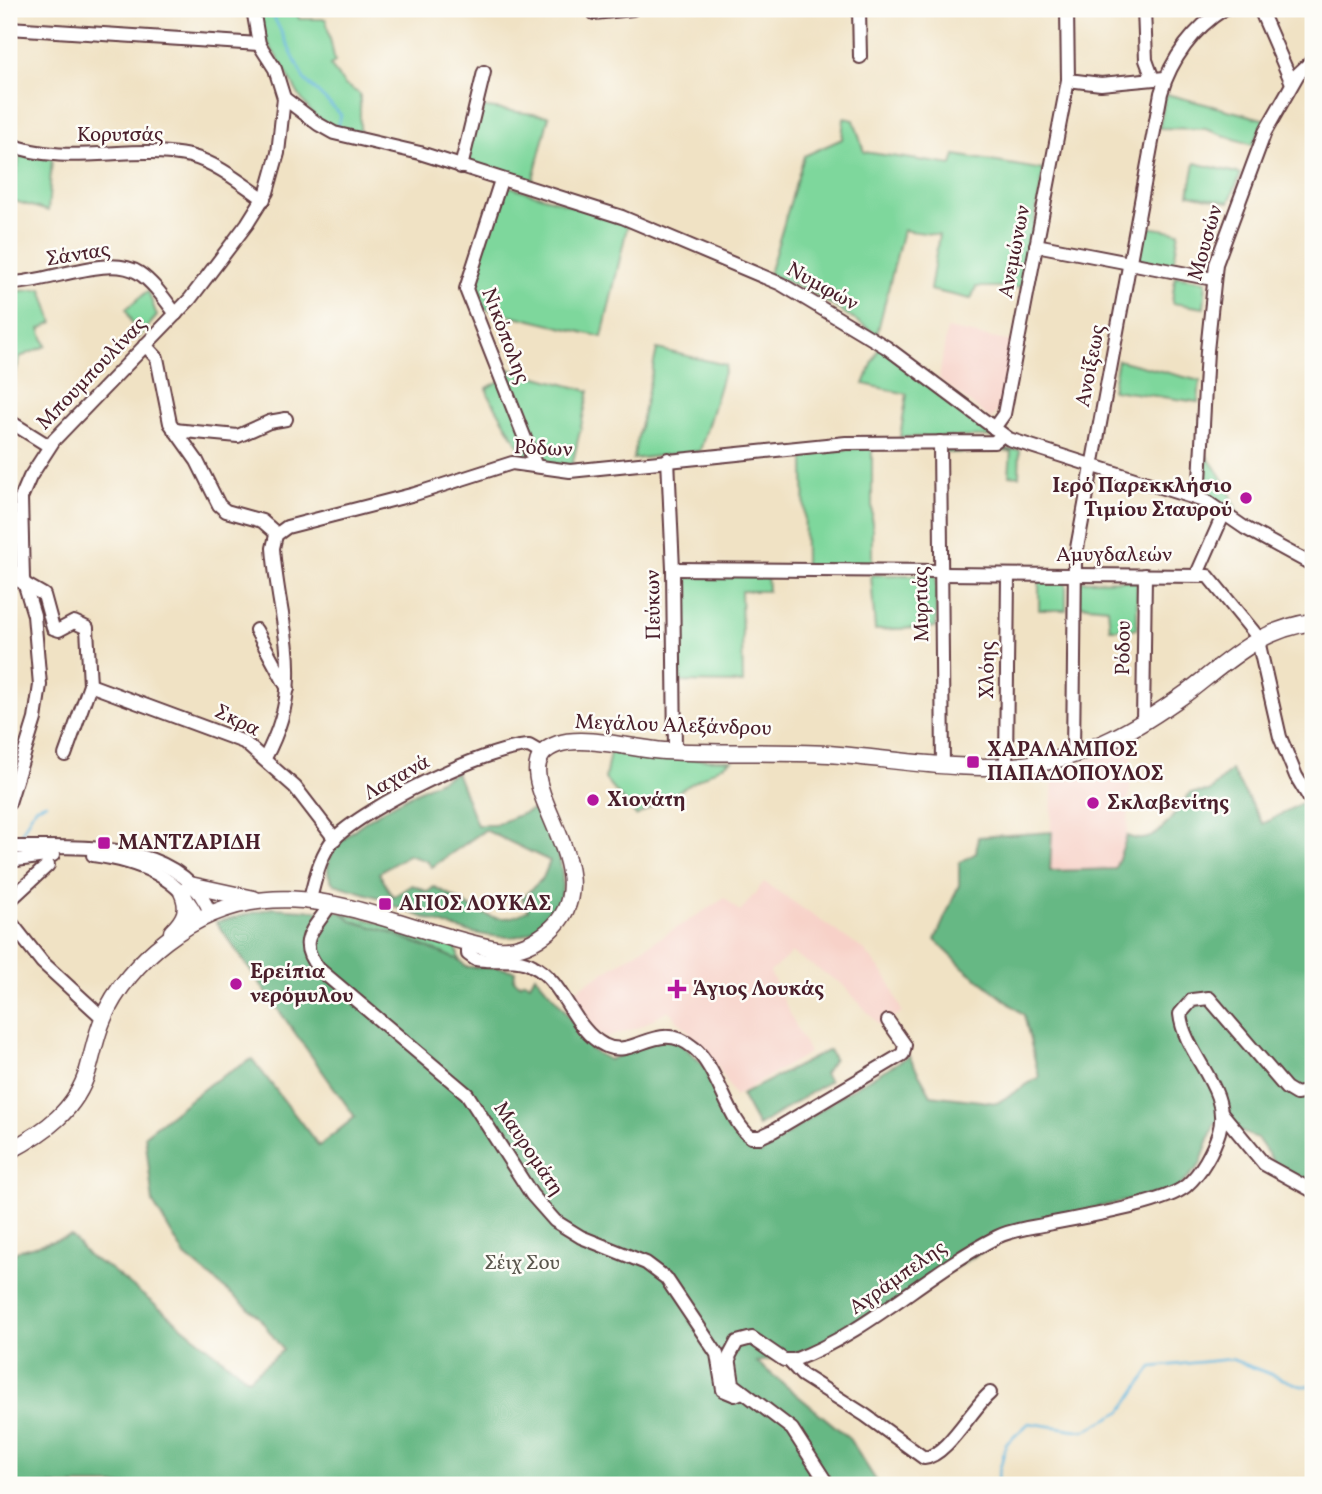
<svg xmlns="http://www.w3.org/2000/svg" width="1322" height="1494" viewBox="0 0 1322 1494" font-family="Vollkorn,serif">
<style>
.built{fill:#f7d1c8}
.green{fill:#7ed79c;stroke:#647b64;stroke-width:2}
.forest{fill:#66b884;stroke:#586c58;stroke-width:2;fill-rule:evenodd}
.lines{fill:none;stroke-linecap:round;stroke-linejoin:round}
.stream{stroke:#61b5dd;stroke-width:2.5}
.minor-casing{stroke:#633c42;stroke-width:16}
.major-casing{stroke:#633c42;stroke-width:19}
.minor{stroke:#fff;stroke-width:12}
.major{stroke:#fff;stroke-width:16}
.poi-dot{fill:#b5179e;stroke:#fdfcf7;stroke-width:2.5}
.labels{text-anchor:middle;dominant-baseline:central;stroke-width:5;stroke-linejoin:round;paint-order:stroke}
.street-label{font-size:21px;fill:#4a1f2b;stroke:#fdfcf7}
.poi-label{font-size:21px;font-weight:bold;fill:#4a1f2b;stroke:#fdfcf7;text-anchor:start}
.park-label{font-size:21px;fill:#5a564d;stroke:#fdfcf7}
</style>
<rect width="100%" height="100%" fill="#fdfcf7"/>
<filter id="ink" filterUnits="userSpaceOnUse"><feTurbulence type="fractalNoise" baseFrequency=".0143" numOctaves="2"/><feDisplacementMap in="SourceGraphic" scale="14" xChannelSelector="R" yChannelSelector="G"/><feConvolveMatrix kernelMatrix="1 2 1 2 8 2 1 2 1" color-interpolation-filters="sRGB"/></filter>
<filter id="wash" filterUnits="userSpaceOnUse"><feTurbulence type="fractalNoise" baseFrequency=".00686" numOctaves="4" result="noise"/><feDisplacementMap in="SourceGraphic" scale="28" xChannelSelector="R" yChannelSelector="G"/><feGaussianBlur stdDeviation="1.57" result="paint"/><feColorMatrix in="noise" values="0 0 0 0 0 0 0 0 0 0 0 0 0 0 0 0 0 1.4 0 .05"/><feComposite in="paint" operator="in"/></filter>
<g filter="url(#wash)">
<rect width="100%" height="100%" fill="#f0e2c4"/>
<g class="built">
<path d="M947,329L1012,342L1002,406L991,419L939,379Z"/>
<path d="M1133,738L1127,836L1115,869L1049,871L1053,769L1082,762Z"/>
<path d="M764,882L864,950L888,979L902,1012L880,1026L842,984L792,953L770,972L809,1053L735,1096L711,1056L668,1010L640,1027L609,1037L601,1035L593,1027L567,995L725,898L740,912Z"/>
</g>
<g class="green">
<path d="M257,9H296L299,19H326L335,62L330,65L345,85L360,94V132C309,127 306,105 283,67C267,41 263,41 257,9Z"/>
<path d="M1166,94L1266,120L1252,145L1205,129L1159,128Z"/>
<path d="M480,107L549,116L531,187L464,164Z"/>
<path d="M844,118L854,120L864,152L952,165L955,155L1044,170L1022,287H976L971,299L930,290L939,235L903,230L877,334L814,294L769,274L804,156L842,139Z"/>
<path d="M20,154L52,158L48,211L11,200Z"/>
<path d="M1195,163L1241,174L1229,202L1189,194Z"/>
<path d="M502,184L628,223L602,337L477,307L471,283Z"/>
<path d="M1142,226L1179,232L1173,267L1135,260Z"/>
<path d="M1175,276L1206,281L1204,308L1172,303Z"/>
<path d="M42,289L53,322L40,329L46,346L20,357L9,398V292Z"/>
<path d="M148,291L157,316L138,338L126,309Z"/>
<path d="M879,347L994,432L993,437H900L907,394L864,384Z"/>
<path d="M657,349L726,365L700,451L633,459Z"/>
<path d="M1118,360L1200,381L1198,402L1112,390Z"/>
<path d="M504,368L589,391L572,466L527,460L488,394L487,388L505,378Z"/>
<path d="M872,447V565L805,566L804,453Z"/>
<path d="M946,447L1020,450L1019,476L1009,475L1011,451L946,453Z"/>
<path d="M1206,455L1227,485L1238,514L1203,494Z"/>
<path d="M678,574H767L768,591H741L743,683L678,682Z"/>
<path d="M871,575H936V627L875,630Z"/>
<path d="M1137,580V629H1110L1108,608L1079,605V581Z"/>
<path d="M1039,581L1066,582V610H1039Z"/>
<path d="M610,752L666,758L732,760L636,816L605,779Z"/>
<path d="M341,912L456,945L459,960L384,930L352,921Z"/>
</g>
<g class="forest">
<path d="M1231,770L1263,824L1305,801L1313,812V1188L1278,1168L1257,1138L1215,1122L1200,1165L1177,1189L1030,1223L843,1335L786,1357L757,1362L848,1437L879,1485H9V1260L17,1251L71,1236L90,1258L109,1268L248,1379L283,1350L258,1316L185,1256L153,1203L145,1135L211,1083L252,1059L319,1146L355,1117L216,922L272,908L341,912L352,921L384,930L459,960L466,967H497L515,971L514,980L520,984L524,981L530,984L535,975L564,1009L590,1049L609,1060L656,1040H677L706,1067L720,1108L760,1154L843,1094L909,1056L931,1095L997,1103L1039,1077L1024,1015L964,968L935,940L959,885V863L976,853L978,837L1052,832L1050,871L1115,869L1127,836C1157,850 1173,814 1190,793L1209,792Z"/>
<path d="M456,772L477,825H494L539,807C556,843 581,895 541,925C532,932 523,937 511,937C471,938 429,919 391,905L387,900L334,884C298,841 428,787 456,772ZM485,830L550,861L543,878L522,898L528,910C491,933 468,901 434,887L428,892L412,885L393,897L379,873L408,855L427,861L432,867Z"/>
<path d="M829,1050L834,1059L824,1074L829,1081L758,1126L741,1095Z"/>
</g>
<g class="lines">
<g class="stream">
<path d="M270,9L304,79L341,115L338,126"/>
<path d="M21,834L35,807L46,803"/>
<path d="M996,1485L1006,1444L1029,1423L1084,1431L1122,1411L1152,1367L1231,1359L1301,1386H1313"/>
</g>
</g>
</g>
<g filter="url(#ink)">
<g class="lines">
<g class="minor-casing">
<g id="minor">
<path d="M859,9L860,57"/>
<path d="M1067,9L1068,80L1101,84L1165,78"/>
<path d="M1144,9L1146,60L1153,79"/>
<path d="M1260,9L1292,83"/>
<path d="M594,13L633,9"/>
<path d="M9,28L259,44"/>
<path d="M284,98L318,124L334,133L420,153L622,217L781,284L886,347L1009,439L1207,502L1245,528L1313,565"/>
<path d="M9,144C67,168 130,143 190,156C217,163 241,183 264,199"/>
<path d="M461,167L484,72"/>
<path d="M501,180L466,289L535,464"/>
<path d="M1036,245L1213,279"/>
<path d="M9,283C46,284 108,253 139,273C154,283 165,300 176,314"/>
<path d="M145,345L157,358L170,423L197,461L219,505L226,511L262,521L277,534"/>
<path d="M9,421L49,446"/>
<path d="M994,428L1004,414L1068,80"/>
<path d="M174,430L238,436L269,422L286,419"/>
<path d="M940,442L943,766"/>
<path d="M668,459L673,569L675,751"/>
<path d="M1199,499L1207,351L1216,264L1265,132L1298,74L1313,60"/>
<path d="M673,569L941,571"/>
<path d="M941,574L1208,576L1257,636L1280,737L1296,776L1313,804"/>
<path d="M1197,574L1224,513"/>
<path d="M9,575L44,595L53,628L59,630L74,622L87,628L90,685L65,755"/>
<path d="M256,630L288,689"/>
<path d="M90,685L244,742L295,787L335,839"/>
<path d="M1143,722L1145,575"/>
<path d="M1073,756L1075,559L1161,93C1171,59 1194,28 1224,9"/>
<path d="M265,758C308,678 279,629 273,548L276,535L287,527L415,494L512,463L570,471L846,443L994,442L1003,435"/>
<path d="M1006,766L1008,575"/>
<path d="M9,803L35,719L40,685L34,615L23,579L21,498L30,477L54,440L190,299L247,224L267,192L278,153L284,98L275,69L259,44L253,9"/>
<path d="M9,847C75,848 181,837 211,915"/>
<path d="M93,855C137,861 181,876 199,920"/>
<path d="M9,861L53,855"/>
<path d="M310,899C315,880 320,854 334,839C366,807 484,748 529,746L543,754"/>
<path d="M9,901L48,865"/>
<path d="M331,903C316,929 294,939 319,969L467,1094L532,1195L555,1221L581,1237L646,1263L666,1278L717,1354L723,1390L735,1395L742,1392"/>
<path d="M9,920L42,962L103,1018"/>
<path d="M468,942V954L475,959C494,963 516,956 533,966C565,982 572,1029 604,1045C634,1061 658,1017 694,1048C718,1068 729,1123 751,1137H760L773,1131L903,1054L905,1045L888,1021"/>
<path d="M1221,1112L1264,1164L1313,1191"/>
<path d="M789,1361L802,1375L865,1415L924,1458C947,1456 972,1408 990,1393"/>
<path d="M828,1485L792,1429L733,1384L729,1357L737,1342L752,1338L784,1360H794C869,1332 926,1273 997,1237C1011,1230 1028,1228 1043,1225C1076,1218 1163,1205 1186,1186C1201,1173 1213,1151 1219,1132C1232,1089 1184,1055 1180,1014L1192,1000L1209,998L1286,1088L1296,1094L1313,1091"/>
</g>
</g>
<g class="major-casing">
<g id="major">
<path d="M190,885L254,899"/>
<path d="M172,932C185,919 190,909 182,892"/>
<path d="M9,1151C45,1132 76,1110 88,1070C93,1053 96,1035 103,1019C115,989 141,960 166,941C277,854 380,926 496,949C517,951 534,944 550,930C619,870 489,768 558,744C584,735 635,749 664,751C719,754 774,751 829,754C897,759 964,773 1032,764C1089,757 1139,727 1185,694C1227,662 1259,629 1313,622"/>
</g>
</g>
<use href="#minor" class="minor"/>
<use href="#major" class="major"/>
</g>
</g>
<g class="poi-dot">
<circle cx="1246" cy="498" r="7"/>
<rect x="966" y="755" width="14" height="14" rx="3.5"/>
<circle cx="593" cy="800" r="7"/>
<circle cx="1093" cy="803" r="7"/>
<rect x="97" y="836" width="14" height="14" rx="3.5"/>
<rect x="378" y="897" width="14" height="14" rx="3.5"/>
<circle cx="236" cy="984" r="7"/>
<path d="M673.5 978.5h7v7h7v7h-7v7h-7v-7h-7v-7h7z"/>
</g>
<g class="labels">
<g class="street-label">
<text x="120" y="135">Κορυτσάς</text>
<text transform="translate(1206 243) rotate(-74)">Μουσών</text>
<text transform="translate(1015 252) rotate(-79)">Ανεμώνων</text>
<text transform="translate(78 255) rotate(-9)">Σάντας</text>
<text transform="translate(822 287) rotate(29)">Νυμφών</text>
<text transform="translate(505 336) rotate(69)">Νικόπολης</text>
<text transform="translate(1091 366) rotate(-79)">Ανοίξεως</text>
<text transform="translate(92 374) rotate(-46)">Μπουμπουλίνας</text>
<text transform="translate(543 449) rotate(3)">Ρόδων</text>
<text x="1114" y="555">Αμυγδαλεών</text>
<text transform="translate(922 604) rotate(-91)">Μυρτιάς</text>
<text transform="translate(654 605) rotate(-91)">Πεύκων</text>
<text transform="translate(1124 648) rotate(-89)">Ρόδου</text>
<text transform="translate(988 670) rotate(-89)">Χλόης</text>
<text transform="translate(237 721) rotate(26)">Σκρα</text>
<text transform="translate(673 726) rotate(2)">Μεγάλου Αλεξάνδρου</text>
<text transform="translate(397 778) rotate(-29)">Λαχανά</text>
<text transform="translate(528 1149) rotate(56)">Μαυρομάτη</text>
<text transform="translate(898 1278) rotate(-35)">Αγράμπελης</text>
</g>
<g class="poi-label">
<text x="1232" y="486" text-anchor="end">Ιερό Παρεκκλήσιο<tspan x="1232" dy="24">Τιμίου Σταυρού</tspan></text>
<text x="987" y="750">ΧΑΡΑΛΑΜΠΟΣ<tspan x="987" dy="24">ΠΑΠΑΔΟΠΟΥΛΟΣ</tspan></text>
<text x="607" y="800">Χιονάτη</text>
<text x="1107" y="803">Σκλαβενίτης</text>
<text x="118" y="843">ΜΑΝΤΖΑΡΙΔΗ</text>
<text x="399" y="904">ΑΓΙΟΣ ΛΟΥΚΑΣ</text>
<text x="250" y="972">Ερείπια<tspan x="250" dy="24">νερόμυλου</tspan></text>
<text x="693" y="989">Άγιος Λουκάς</text>
</g>
<g class="park-label">
<text x="522" y="1263">Σέιχ Σου</text>
</g>
</g>
<rect width="1322" height="1494" fill="none" stroke="#fdfcf7" stroke-width="35"/>
</svg>
